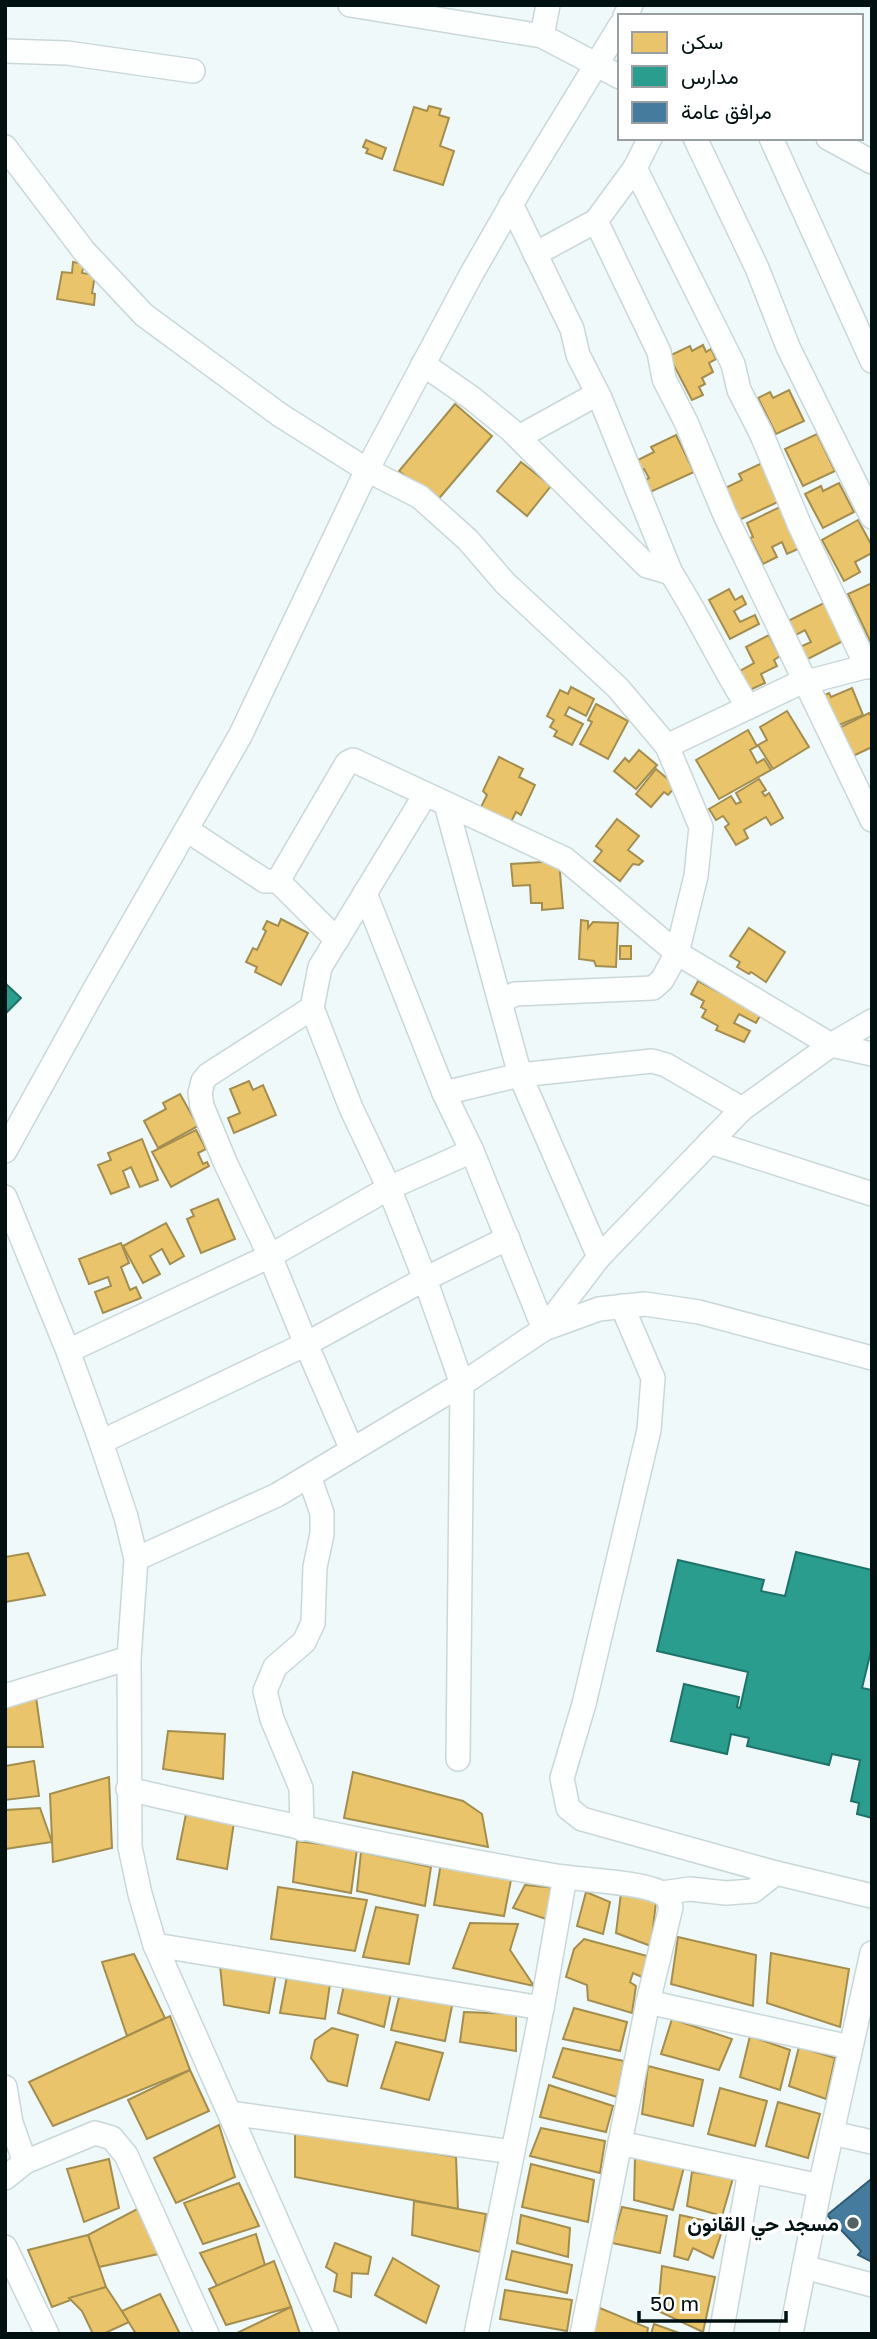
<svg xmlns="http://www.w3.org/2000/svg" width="877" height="2339" viewBox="0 0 877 2339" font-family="'Golos Text',Vazirmatn,sans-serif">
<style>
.homes{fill:#e9c46a;stroke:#a38e4f;stroke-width:2}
.schools{fill:#2a9d8f;stroke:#1e7369;stroke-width:2}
.public{fill:#457b9d;stroke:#315b73;stroke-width:2}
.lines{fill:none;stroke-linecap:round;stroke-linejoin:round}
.minor-casing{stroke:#cad7d8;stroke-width:26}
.minor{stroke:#fdfefe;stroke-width:23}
.poi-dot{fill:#546263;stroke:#fff;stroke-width:2.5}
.labels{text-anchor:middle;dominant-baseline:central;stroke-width:7;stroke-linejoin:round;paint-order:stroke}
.poi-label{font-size:21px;font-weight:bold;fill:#011011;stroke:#fff;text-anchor:end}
</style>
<rect width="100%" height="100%" fill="#eff9fa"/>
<g class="homes">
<path d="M429,106L441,109L439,115L449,118L440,146L454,151L443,185L394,170L414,107L427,111Z"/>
<path d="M366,140L386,148L382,159L366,153L368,149L363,147Z"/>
<path d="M73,262L84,264L82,273L95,275L92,293L95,294L94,305L57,299L62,272L72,273Z"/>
<path d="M703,345L706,352L711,349L716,359L709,363L713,372L702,378L705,384L699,387L703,395L692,400L669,356L690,346L692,351Z"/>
<path d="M789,390L804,421L776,434L758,398L770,392L773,398Z"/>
<path d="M455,404L492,436L436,502L399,471Z"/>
<path d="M817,434L835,471L803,486L785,449Z"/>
<path d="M676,435L694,472L648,493L643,481L649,478L644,469L639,471L634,462L654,452L651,447Z"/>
<path d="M521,462L551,486L527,516L497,491Z"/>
<path d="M762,463L780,501L735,522L731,513L735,508L731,501L719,491L742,480L739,474Z"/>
<path d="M839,483L854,512L823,528L805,494L821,486L823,491Z"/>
<path d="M780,507L800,548L787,554L782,542L772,547L777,557L763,564L750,538L753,537L747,523Z"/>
<path d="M858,520L872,546V553L855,562L860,572L844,581L822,540Z"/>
<path d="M872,583V645L848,594Z"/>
<path d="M729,589L735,600L742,596L746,604L734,611L740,622L755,615L759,624L730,639L709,600Z"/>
<path d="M826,602L845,640L806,660L800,647L811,642L805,630L794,636L786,622Z"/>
<path d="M769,635L780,656L774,660L777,666L761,674L765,683L750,690L740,671L754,663L746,647Z"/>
<path d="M571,687L594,699L586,716L569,707L565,715L583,724L572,745L554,736L557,731L550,727L554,720L547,716L560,690L568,694Z"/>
<path d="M852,688L863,715L837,726L818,698L829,693L831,697Z"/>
<path d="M596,704L628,721L608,759L580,744L592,722L588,720Z"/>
<path d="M787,711L809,747L773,769L758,745L767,740L760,727Z"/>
<path d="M869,713L872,717V747L853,756L833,731Z"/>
<path d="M748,730L757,746L750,750L757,763L764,759L771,770L719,799L696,760Z"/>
<path d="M639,750L657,765L636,789L614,771L625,758L629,762Z"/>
<path d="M499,757L523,769L519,777L535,785L521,815L516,812L511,822L481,807L487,795L483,791Z"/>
<path d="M656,769L676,786L668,795L664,792L651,807L636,794Z"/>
<path d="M759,779L766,790L762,792L765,796L769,793L783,818L771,825L766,817L744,830L748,838L736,845L725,827L729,824L723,816L716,820L709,809L731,796L736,804L741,802L736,793Z"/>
<path d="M617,819L639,836L628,850L643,861L639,865L633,864L620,881L594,861L602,851L596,846Z"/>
<path d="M559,861L563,908L542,910V903H531L530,885L513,886L511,864Z"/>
<path d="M281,919L308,933L281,985L255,972L257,967L246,962L253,948L257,950L266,931L263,929L267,921L278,926Z"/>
<path d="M581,920L588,921V928L593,922L618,923L616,967L596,966L594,961L579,959Z"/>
<path d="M749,928L785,952L766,982L751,972L749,974L737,967L740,962L730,956Z"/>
<rect x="620" y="946" width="11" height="13"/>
<path d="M698,981L761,1014L756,1023L739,1014L734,1023L750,1031L744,1042L716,1030L718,1026L702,1017L706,1010L701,1007L704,1001L691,994Z"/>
<path d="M249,1081L253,1090L263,1085L276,1115L234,1133L228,1118L240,1113L230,1089Z"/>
<path d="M180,1094L198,1126L158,1148L144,1121L166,1109L163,1103Z"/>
<path d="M196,1130L206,1149L198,1153L203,1164L207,1162L209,1166L171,1187L152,1152Z"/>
<path d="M142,1139L158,1180L140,1187L131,1167L123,1171L129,1187L111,1194L98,1165L111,1160L108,1153Z"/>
<path d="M218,1199L235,1239L201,1253L187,1219L194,1216L191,1210Z"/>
<path d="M166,1223L184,1256L170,1264L162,1249L150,1256L160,1274L143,1283L123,1246Z"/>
<path d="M121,1243L129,1263L121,1267L130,1290L136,1287L141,1298L103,1313L95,1292L111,1286L108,1277L89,1284L79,1259Z"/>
<path d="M28,1553L45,1595L5,1602V1557Z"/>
<path d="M36,1697L43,1747H5V1708Z"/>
<path d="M168,1731L225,1734L223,1779L163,1769Z"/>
<path d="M34,1761L39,1796L5,1800V1766Z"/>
<path d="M353,1772L463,1801L482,1814L488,1847L344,1818Z"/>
<path d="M109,1777L112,1848L53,1862L50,1794Z"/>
<path d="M40,1808L52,1842L5,1849V1810Z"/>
<path d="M186,1814L234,1822L227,1869L177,1859Z"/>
<path d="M297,1841L357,1849L351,1893L293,1882Z"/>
<path d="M361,1852L431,1867L425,1906L357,1891Z"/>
<path d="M441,1863L511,1880L504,1916L434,1905Z"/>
<path d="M525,1885L557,1888L549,1920L513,1908Z"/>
<path d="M278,1887L367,1900L355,1951L271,1939Z"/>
<path d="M586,1892L610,1902L603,1934L577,1926Z"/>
<path d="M621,1893L656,1902L651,1946L616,1933Z"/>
<path d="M376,1907L418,1915L409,1964L363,1957Z"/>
<path d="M470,1923L518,1924L510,1950L534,1986L453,1968Z"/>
<path d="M678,1937L756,1955L753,2006L671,1984Z"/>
<path d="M584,1939L647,1956L642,1977L633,1973L630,1982L636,1986L632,2013L588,2000L587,1985L566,1977L574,1949Z"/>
<path d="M771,1953L849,1969L840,2027L767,2003Z"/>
<path d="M134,1954L165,2018L127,2036L102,1962Z"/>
<path d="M220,1965L276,1973L269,2013L224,2005Z"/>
<path d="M287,1976L330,1984L325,2019L280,2013Z"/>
<path d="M346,1976L393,1984L384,2027L338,2013Z"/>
<path d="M399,1997L453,2001L445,2041L391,2030Z"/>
<path d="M574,2008L627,2022L620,2051L563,2039Z"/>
<path d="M464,2012L516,2014V2051L460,2042Z"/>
<path d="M170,2016L190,2070L53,2126L29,2082Z"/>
<path d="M672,2019L732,2039L719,2070L661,2054Z"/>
<path d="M332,2028L358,2035L347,2086L328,2081L311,2058L315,2040Z"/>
<path d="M750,2036L790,2050L780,2090L740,2077Z"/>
<path d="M396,2042L443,2053L429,2100L381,2088Z"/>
<path d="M799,2047L835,2058L826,2099L789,2086Z"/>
<path d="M563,2048L624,2061L617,2097L553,2077Z"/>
<path d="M648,2066L703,2080L693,2126L642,2114Z"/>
<path d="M190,2070L209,2111L147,2139L128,2100Z"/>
<path d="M549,2085L613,2106L606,2132L540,2117Z"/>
<path d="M720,2088L767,2101L755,2146L708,2134Z"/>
<path d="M778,2102L820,2114L808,2158L766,2146Z"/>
<path d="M219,2125L235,2177L176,2203L154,2158Z"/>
<path d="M541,2128L605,2141L600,2173L530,2156Z"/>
<path d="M295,2130L456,2157L458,2209L295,2177Z"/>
<path d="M635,2157L684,2167L673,2210L634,2200Z"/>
<path d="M109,2159L119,2208L84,2222L67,2169Z"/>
<path d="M531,2164L594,2180L588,2222L522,2207Z"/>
<path d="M692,2172L733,2178L722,2216L687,2206Z"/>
<path d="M239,2183L259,2226L203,2244L184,2203Z"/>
<path d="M414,2201L486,2214L480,2252L412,2235Z"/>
<path d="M622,2207L667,2216L660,2253L612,2243Z"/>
<path d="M139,2208L163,2253L99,2267L88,2235Z"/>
<path d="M521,2215L570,2228L568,2257L517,2243Z"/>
<path d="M680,2215L724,2225L713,2258L693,2248L688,2260L674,2256Z"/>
<path d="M256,2234L265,2265L217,2286L200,2253Z"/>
<path d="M88,2235L106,2287L52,2307L28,2250Z"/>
<path d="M335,2243L371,2257L368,2274L352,2273L351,2297L334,2291L337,2274L326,2267Z"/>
<path d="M512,2251L572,2265L567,2293L506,2279Z"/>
<path d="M393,2258L439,2286L426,2323L375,2295Z"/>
<path d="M274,2261L291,2307L226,2325L209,2289Z"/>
<path d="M662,2266L715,2277L703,2332L658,2311Z"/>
<path d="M106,2287L129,2322L103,2334H93L82,2311L69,2298Z"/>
<path d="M505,2290L572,2300L567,2331L500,2319Z"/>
<path d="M160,2294L180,2334H136L122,2311Z"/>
<path d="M595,2306L648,2328L647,2334H590Z"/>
<path d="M291,2307L300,2334H235Z"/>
<path d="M654,2324L682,2334H651Z"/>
</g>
<g class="schools">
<path d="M5,983L21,998L5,1014Z"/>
<path d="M796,1552L872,1570V1647L862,1688L872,1690V1818L857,1814L859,1803L851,1801L860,1760L832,1754L829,1765L747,1746L749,1738L731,1734L727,1754L671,1741L684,1684L739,1697L737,1707L740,1708L748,1672L657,1651L678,1560L764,1580L761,1591L785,1596Z"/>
</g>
<path class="public" d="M870,2180L872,2182V2262L858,2255L861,2251L827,2215Z"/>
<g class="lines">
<g class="minor-casing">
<g id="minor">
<path d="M350,5L542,36L620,77"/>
<path d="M625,16L631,5"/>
<path d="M542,36L548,5"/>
<path d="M5,51L67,53L193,71"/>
<path d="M650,138L635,168L733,364L739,390L761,433L800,526L867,667"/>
<path d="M695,138L757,268L788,347L872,517"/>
<path d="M771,138L872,361"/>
<path d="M828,138L872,162"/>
<path d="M5,147L84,251L144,315L280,415L367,470L420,497L468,540L505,583L618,688L667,746L795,685L872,665"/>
<path d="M635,168L596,221L659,352L664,379L686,422L725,515L872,820"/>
<path d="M511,204L572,329L578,355L600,398L671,573"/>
<path d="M535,254L596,221"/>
<path d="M423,364L473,399L511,430L647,566L671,573C699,616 720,663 748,707"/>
<path d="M519,437L597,394"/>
<path d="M425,795L320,967L312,1008L351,1108L389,1188L425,1279L462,1384L458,1759"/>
<path d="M446,804L500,1002"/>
<path d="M187,830L265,881H278L347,763L353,760L565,859L677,953L696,876L701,827L667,746"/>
<path d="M278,881L337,940"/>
<path d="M365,893L444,1093L472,1151L544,1329L599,1257L742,1109L831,1045L872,1021"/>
<path d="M444,1093L520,1075L652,1061L666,1065L742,1109"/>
<path d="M710,1142L872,1194"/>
<path d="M5,1151L93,992L240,736L367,470L472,273L522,186L620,26"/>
<path d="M5,1197L68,1351L101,1442L126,1517L136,1559L129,1658L130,1847L140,1894L155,1945L327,2334"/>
<path d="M599,1257L520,1075L500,1002L515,994L653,988L662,980L677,953L831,1045L872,1054"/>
<path d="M622,1306L653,1378L649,1430L584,1704L562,1778L568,1808L582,1819L776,1873L872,1896"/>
<path d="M68,1351L270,1256L389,1188L472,1151"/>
<path d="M101,1442L306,1344L270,1256L225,1162L202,1106L200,1093L203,1081L208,1075L312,1008"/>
<path d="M352,1450L306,1344L425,1279L508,1238"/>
<path d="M136,1559L277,1495L462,1384L544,1329L599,1309L645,1304L699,1312L872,1358"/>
<path d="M5,1696L129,1658"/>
<path d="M128,1789C270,1822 413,1852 557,1876C581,1880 645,1882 663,1894C668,1897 669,1902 671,1907L648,2002L582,2334"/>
<path d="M302,1829L301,1788L272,1719L265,1691L275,1667L304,1642L313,1623L315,1567L322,1534V1513L309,1476"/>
<path d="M662,1893L690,1889L726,1893L753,1891L776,1873"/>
<path d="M155,1945L542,2008"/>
<path d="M648,2002L850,2047"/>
<path d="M5,2087L11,2123L25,2162"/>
<path d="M230,2113L512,2152"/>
<path d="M832,2133L872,2142"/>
<path d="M620,2143L820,2186"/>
<path d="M5,2178L25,2162L95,2133L112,2138L126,2155L207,2334"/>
<path d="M5,2247L47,2334"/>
<path d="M804,2267L872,2285"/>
<path d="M476,2334L542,2008L565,1877"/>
<path d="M721,2334L750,2171"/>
<path d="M791,2334L820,2186L872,1953"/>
</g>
</g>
<use href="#minor" class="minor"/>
</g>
<circle class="poi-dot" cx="853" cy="2223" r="7"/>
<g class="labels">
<g class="poi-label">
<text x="839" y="2223">مسجد حي القانون</text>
</g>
</g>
<rect width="877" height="2339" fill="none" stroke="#011011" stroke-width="14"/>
<rect x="618" y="14" width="245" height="126" fill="#ffffff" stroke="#999fa0" stroke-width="2"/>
<rect x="632" y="32" width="35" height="21" fill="#e9c46a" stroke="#999fa0" stroke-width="2"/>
<text x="681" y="49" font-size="21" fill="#011011">سكن</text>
<rect x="632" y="66" width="35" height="21" fill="#2a9d8f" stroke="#999fa0" stroke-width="2"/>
<text x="681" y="84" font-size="21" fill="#011011">مدارس</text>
<rect x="632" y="102" width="35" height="21" fill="#457b9d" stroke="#999fa0" stroke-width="2"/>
<text x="681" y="119" font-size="21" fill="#011011">مرافق عامة</text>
<path d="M639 2311v10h147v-10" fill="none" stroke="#011011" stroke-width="3.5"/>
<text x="650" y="2311" font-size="21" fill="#011011" stroke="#ffffff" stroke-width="5" paint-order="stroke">50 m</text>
</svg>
